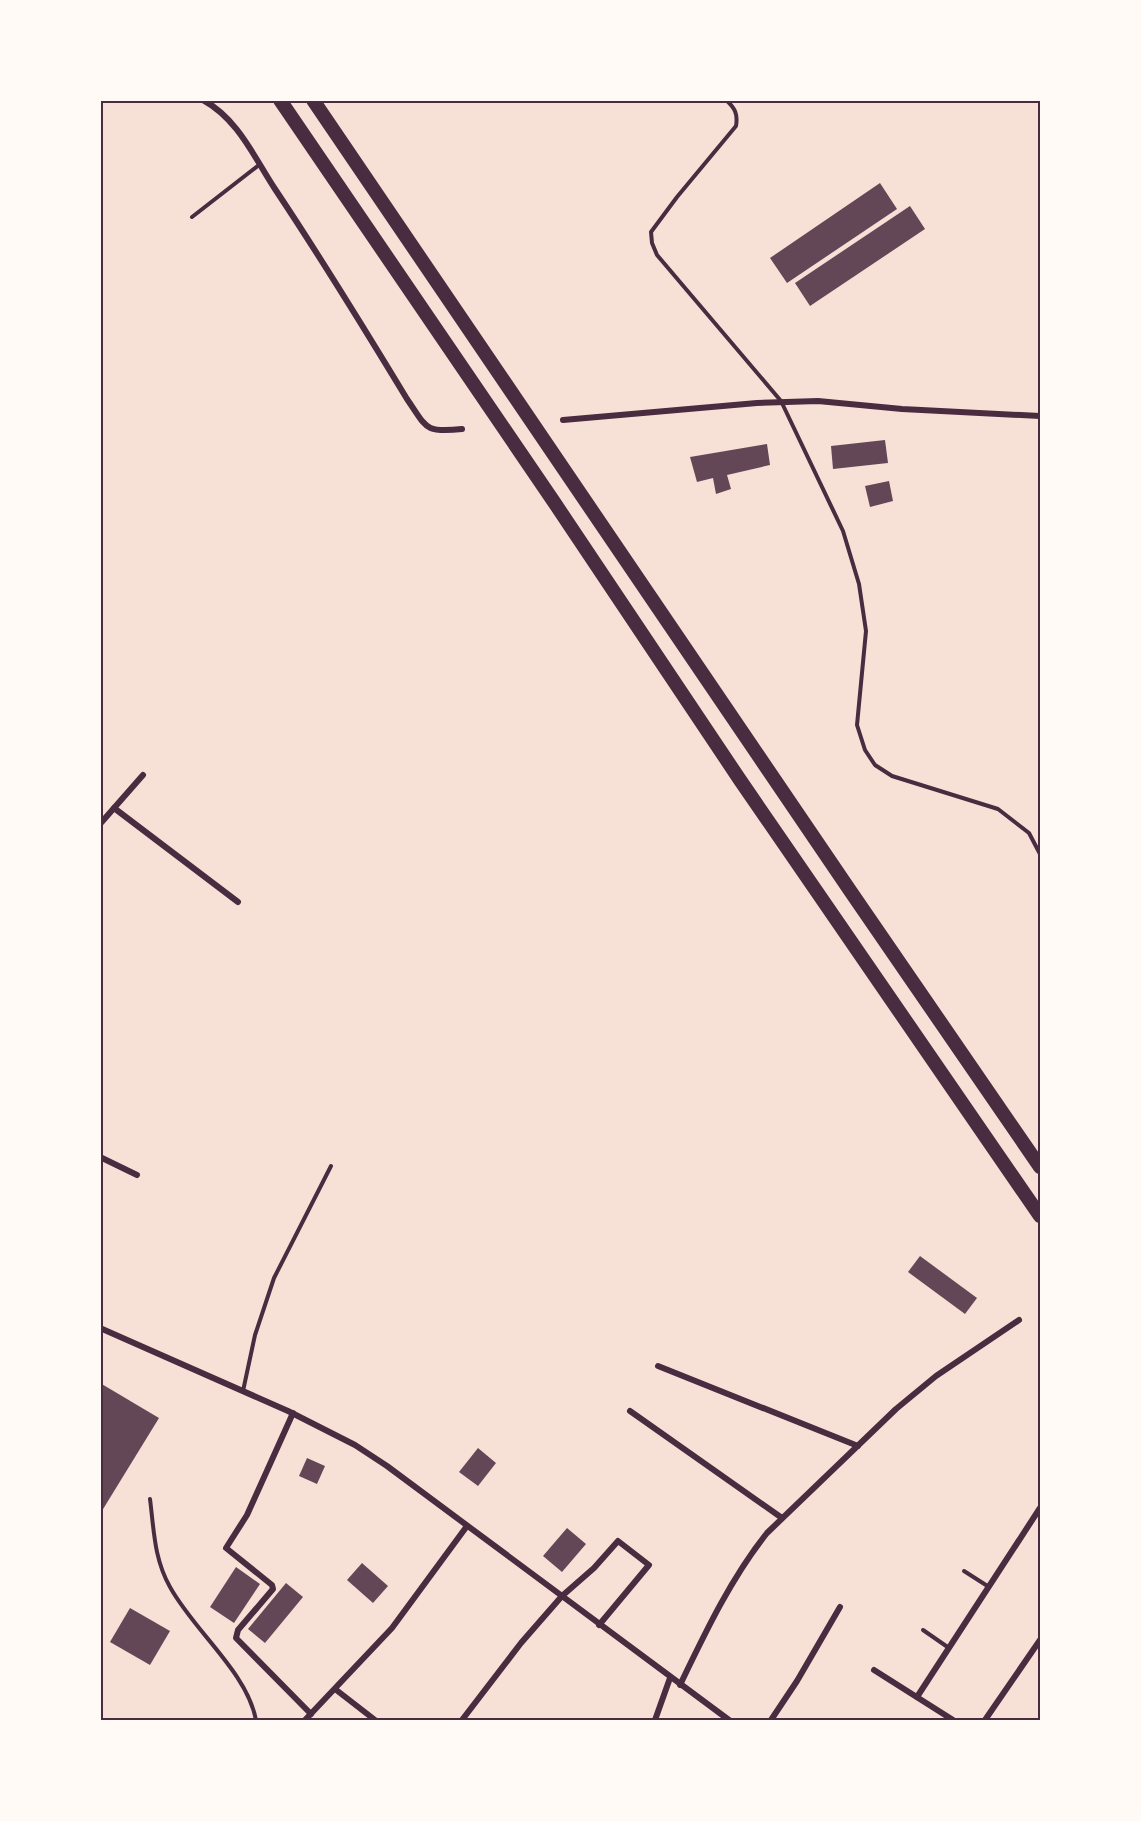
<svg xmlns="http://www.w3.org/2000/svg" width="1141" height="1821" viewBox="0 0 1141 1821" font-family="Roboto,sans-serif">
<style>
.building{fill:#644757}
.lines{fill:none;stroke-linecap:round;stroke-linejoin:round}
.service{stroke:#4a2c40;stroke-width:4}
.minor{stroke:#4a2c40;stroke-width:6}
.motorway{stroke:#4a2c40;stroke-width:14}
.neatline{fill:none;stroke:#4a2c40;stroke-width:2}
</style>
<rect width="100%" height="100%" fill="#f7e1d7"/>
<g class="building">
<path d="M880,183L897,209L787,283L770,258Z"/>
<path d="M910,206L925,229L810,306L795,283Z"/>
<path d="M885,440L888,463L833,469L831,446Z"/>
<path d="M767,444L770,465L727,475L731,489L716,494L713,478L697,482L690,457Z"/>
<path d="M889,481L893,501L870,507L865,486Z"/>
<path d="M920,1256L977,1298L965,1314L908,1272Z"/>
<path d="M100,1383L159,1418L100,1514Z"/>
<path d="M478,1448L496,1463L478,1486L459,1472Z"/>
<path d="M307,1458L325,1466L317,1484L299,1476Z"/>
<path d="M567,1528L586,1544L562,1572L543,1556Z"/>
<path d="M362,1563L388,1586L373,1603L347,1580Z"/>
<path d="M236,1567L260,1584L234,1623L210,1607Z"/>
<path d="M286,1583L303,1597L265,1643L248,1629Z"/>
<path d="M130,1608L170,1631L150,1665L110,1642Z"/>
</g>
<g class="lines">
<g class="service">
<path d="M726,100C735,108 738,114 736,126L677,197L651,232L652,243L657,255L781,401L843,531L859,584L866,631L857,725L865,750L875,765L892,776L998,809L1029,833L1040,854"/>
<path d="M192,217L259,165"/>
<path d="M243,1391L255,1335L274,1278L331,1166"/>
<path d="M150,1499C154,1530 154,1559 170,1587C194,1631 247,1672 256,1720"/>
<path d="M964,1571L989,1587"/>
<path d="M923,1630L949,1648"/>
<path d="M100,1641V1651"/>
</g>
<g class="minor">
<path d="M203,100C238,119 254,157 275,189C321,258 364,328 407,399C427,428 424,433 462,429"/>
<path d="M563,420L757,403L818,401L902,409L1040,416"/>
<path d="M114,808L238,902"/>
<path d="M100,824L143,775"/>
<path d="M100,1157L137,1175"/>
<path d="M100,1328L288,1411L355,1445L387,1466L729,1720"/>
<path d="M658,1366L858,1446"/>
<path d="M630,1411L782,1518"/>
<path d="M293,1413L247,1515L226,1548L272,1585L273,1589L238,1630L236,1638L311,1714"/>
<path d="M874,1670L953,1720"/>
<path d="M680,1685C705,1633 731,1578 767,1533L896,1409L936,1376L1019,1320"/>
<path d="M335,1689L375,1720"/>
<path d="M917,1697L1040,1508"/>
<path d="M305,1720L392,1628L467,1526"/>
<path d="M462,1720L521,1643L562,1596L594,1568L618,1541L649,1565L599,1625"/>
<path d="M655,1720L670,1678"/>
<path d="M771,1720L797,1681L840,1607"/>
<path d="M985,1720L1040,1640"/>
</g>
<g class="motorway">
<path d="M280,100L554,502L740,780L1040,1216"/>
<path d="M313,100L851,892L1040,1167"/>
</g>
</g>
<rect width="1141" height="1821" fill="none" stroke="#fffaf5" stroke-width="204"/>
<rect x="102" y="102" width="937" height="1617" class="neatline"/>
</svg>
